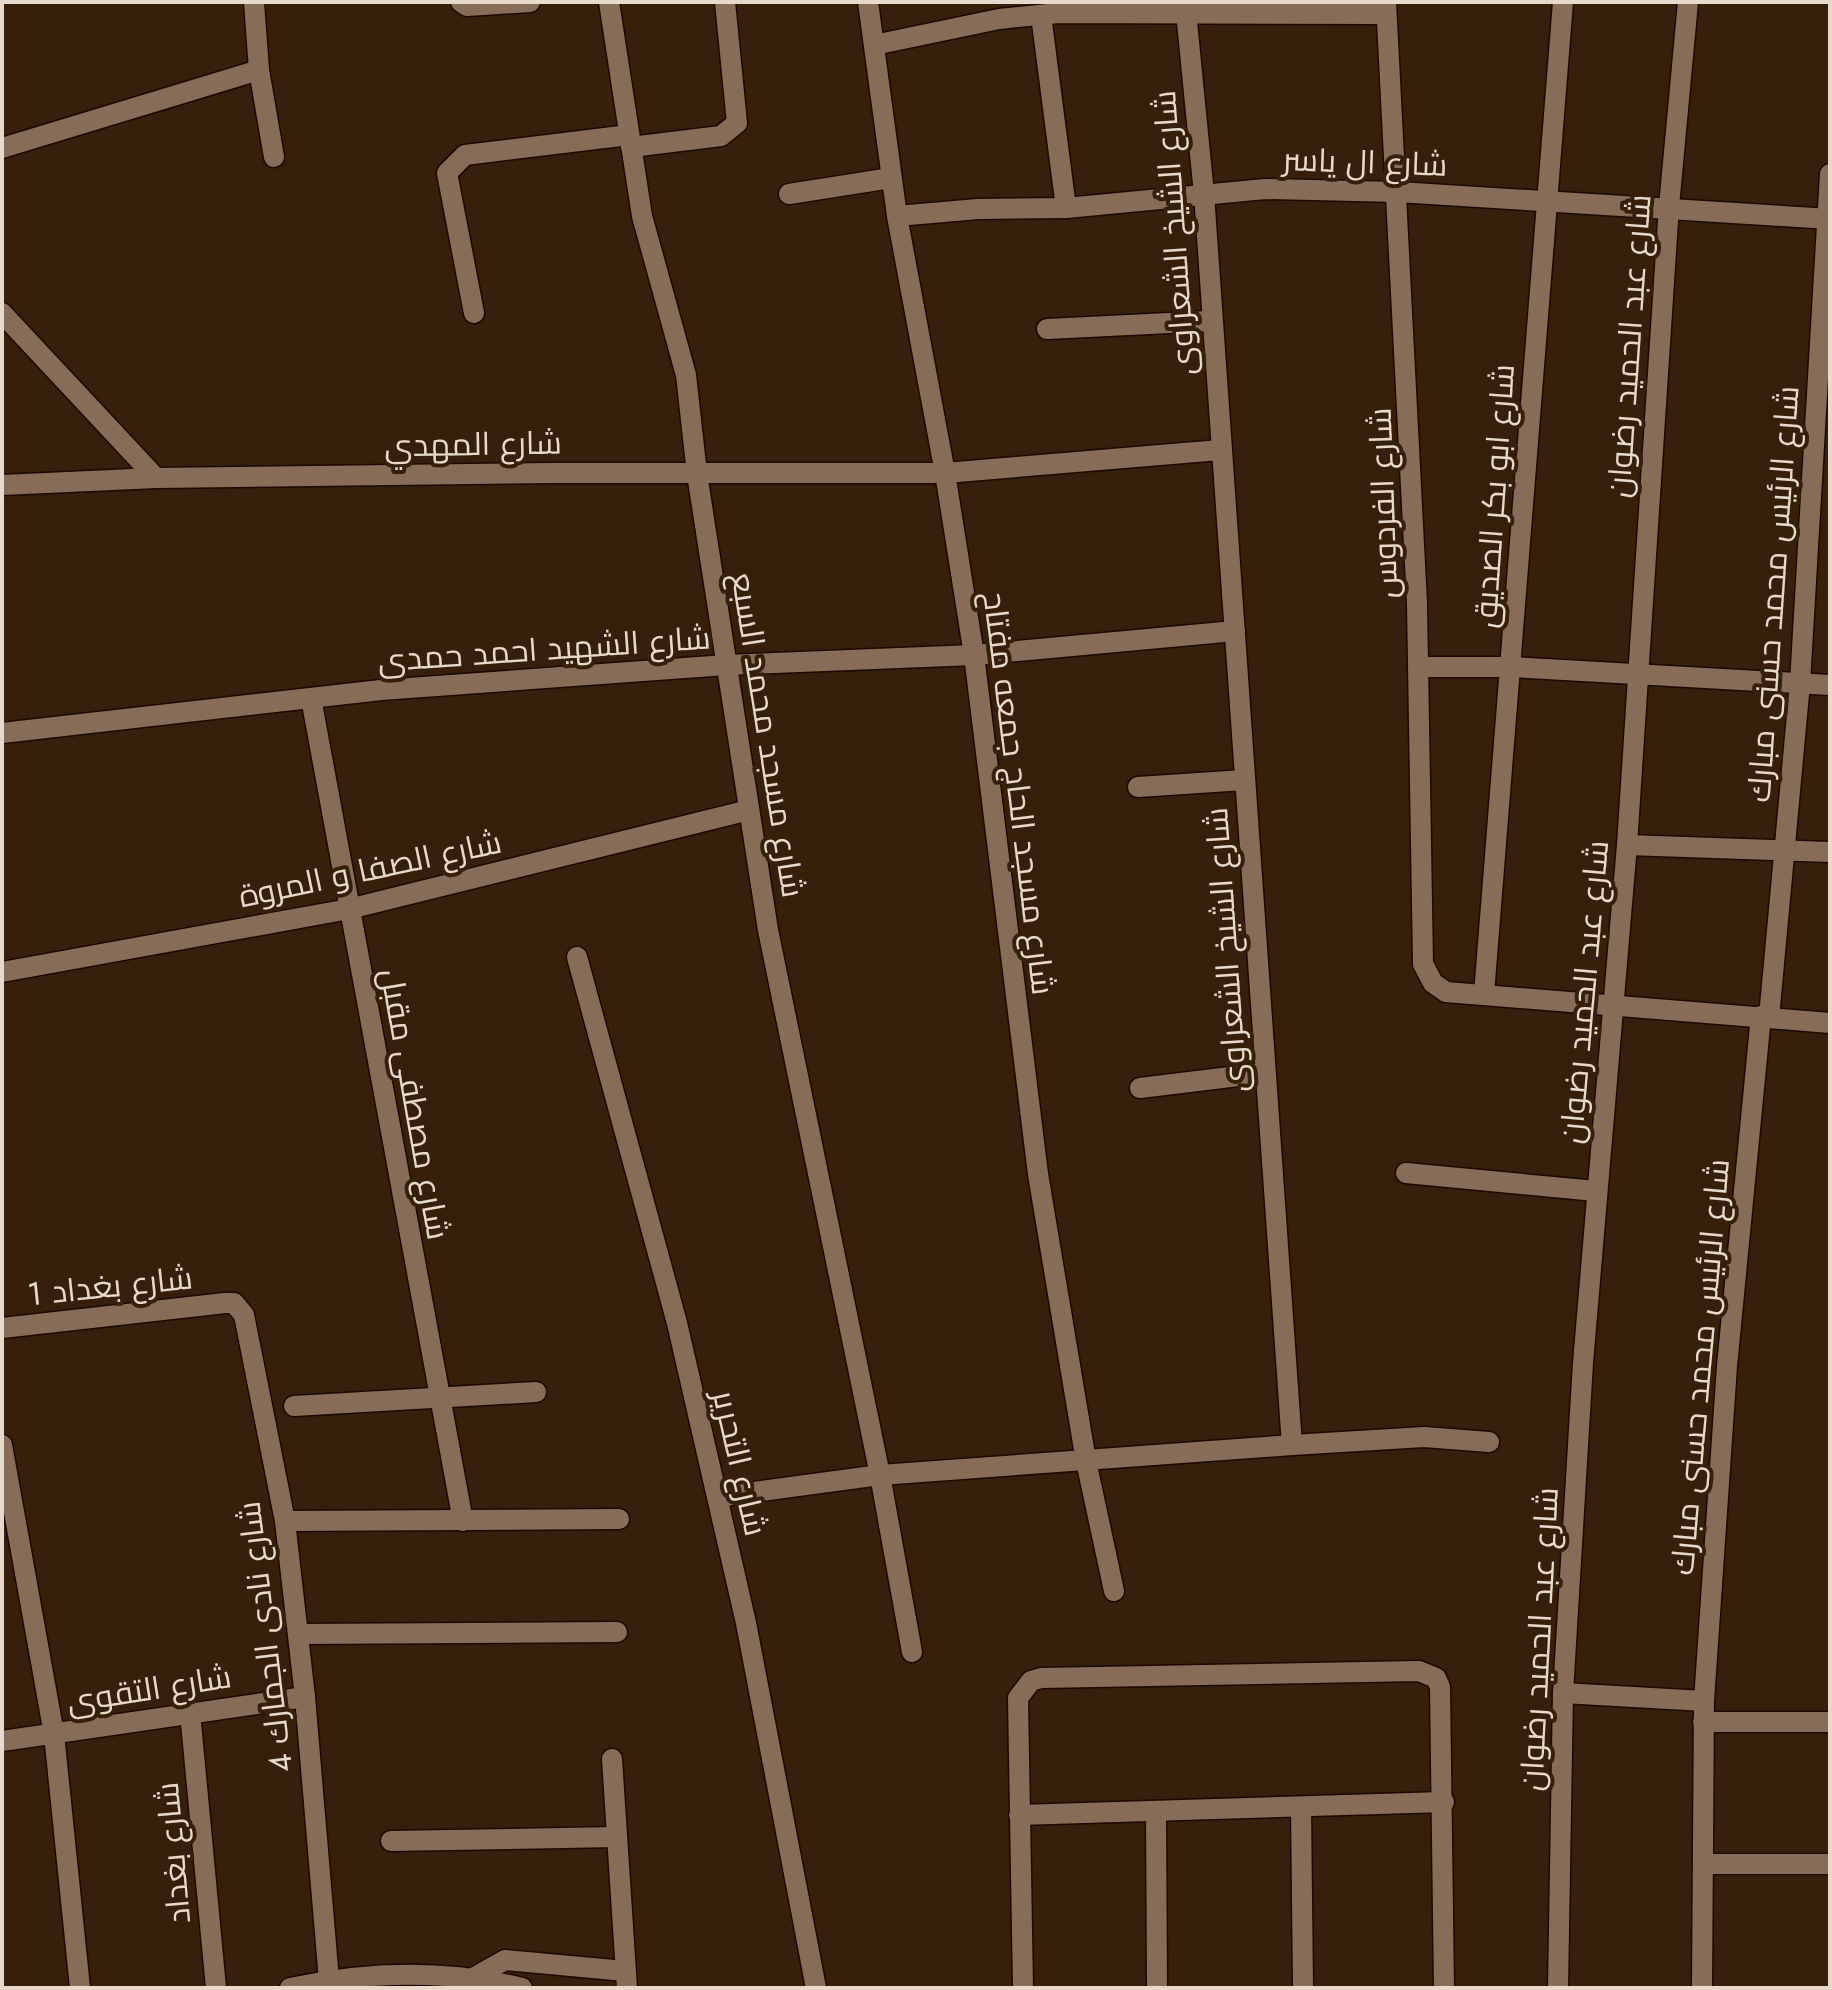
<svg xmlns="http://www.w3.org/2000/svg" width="1832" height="1990" viewBox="0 0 1832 1990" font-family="Jost,Cairo,sans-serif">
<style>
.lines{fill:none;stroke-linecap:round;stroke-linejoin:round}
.minor-casing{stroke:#1c0900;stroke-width:23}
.minor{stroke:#876d57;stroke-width:20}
.labels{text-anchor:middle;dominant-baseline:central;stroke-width:8;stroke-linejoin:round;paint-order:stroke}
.street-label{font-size:32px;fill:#e7d9cc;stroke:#36200b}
</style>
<rect width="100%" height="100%" fill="#36200b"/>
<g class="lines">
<g class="minor-casing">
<g id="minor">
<path d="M254,2L259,70L274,157"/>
<path d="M461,2L467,6L530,2"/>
<path d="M609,2L642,216L686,375L697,474L768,930L880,1475L912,1652"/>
<path d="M868,2L897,216L945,473L974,655L1038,1174L1086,1461L1114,1591"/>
<path d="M1386,2L1417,603L1423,964L1433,983L1446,992L1830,1023"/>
<path d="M1186,12L1204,194L1292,1445"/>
<path d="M1041,15L1066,208"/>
<path d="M874,45L999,19L1058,13L1386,14"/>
<path d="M631,147L721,136L737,123L725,2"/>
<path d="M2,148L259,70"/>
<path d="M789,194L891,178"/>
<path d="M897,216L978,209L1066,208L1265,189L1398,192L1830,219"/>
<path d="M2,313L156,478"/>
<path d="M474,313L447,173L465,155L629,135"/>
<path d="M1047,329L1210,321"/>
<path d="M2,485L156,478L551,473H945L1220,450"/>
<path d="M1418,667H1511L1830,685"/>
<path d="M311,698L463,1521"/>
<path d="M2,733L381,690L726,665L974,655L1235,631"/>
<path d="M1138,787L1244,780"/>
<path d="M1627,845L1830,852"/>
<path d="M577,957L677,1323L746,1623L816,1988"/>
<path d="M2,972L349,909L749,810"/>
<path d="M1484,994L1563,2"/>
<path d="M1769,1017L1800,683L1830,174"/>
<path d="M1140,1088L1263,1073"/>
<path d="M1406,1173L1596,1191"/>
<path d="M2,1328L225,1303H234L244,1315L285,1521L305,1697L329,1980"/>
<path d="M294,1406L536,1392"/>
<path d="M2,1445L54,1734L80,1988"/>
<path d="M717,1497L880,1475L1292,1445L1424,1437L1489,1442"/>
<path d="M285,1521L619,1519"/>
<path d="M298,1634L617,1632"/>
<path d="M1563,1693L1704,1701"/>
<path d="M190,1712L216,1988"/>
<path d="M1703,1722H1830"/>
<path d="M2,1741L305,1697"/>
<path d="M612,1759L627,1988"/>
<path d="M1301,1807L1303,1988"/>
<path d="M1156,1811L1157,1988"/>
<path d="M1019,1815L1444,1802"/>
<path d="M391,1841L617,1837"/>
<path d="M1703,1864H1830"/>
<path d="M475,1977L505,1960L625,1971"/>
<path d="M290,1988C368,1971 444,1969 522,1988"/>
<path d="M1023,1988L1018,1698L1031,1681L1041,1678L1419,1671L1436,1678L1440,1687L1444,1988"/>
<path d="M1558,1988L1563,1693L1583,1363L1627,845L1669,206L1688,2"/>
<path d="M1702,1988L1704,1701L1727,1366L1761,1016"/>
</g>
</g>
<use href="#minor" class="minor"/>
</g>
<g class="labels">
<g class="street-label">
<text transform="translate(1365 162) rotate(2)">شارع ال ياسر</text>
<text transform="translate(1174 233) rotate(-94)">شارع الشيخ الشعراوى</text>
<text transform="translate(1629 346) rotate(-86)">شارع عبد الحميد رضوان</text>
<text transform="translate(473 444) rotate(-1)">شارع المهدي</text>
<text transform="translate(1494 496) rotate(-86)">شارع ابو بكر الصديق</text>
<text transform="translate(1383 503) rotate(-92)">شارع الفردوس</text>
<text transform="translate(1773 594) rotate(-86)">شارع الرئيس محمد حسنى مبارك</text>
<text transform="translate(544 649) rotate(-4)">شارع الشهيد احمد حمدى</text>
<text transform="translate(768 735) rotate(81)">شارع مسجد محمد السبع</text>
<text transform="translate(1019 793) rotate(83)">شارع مسجد الحاج جمعه مفتاح</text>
<text transform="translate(370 869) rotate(-12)">شارع الصفا و المروة</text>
<text transform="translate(1226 950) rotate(-94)">شارع الشيخ الشعراوى</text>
<text transform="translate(1584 992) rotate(-85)">شارع عبد الحميد رضوان</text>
<text transform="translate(415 1104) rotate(80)">شارع مصطفى مقبل</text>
<text transform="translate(110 1286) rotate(-6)">شارع بغداد 1</text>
<text transform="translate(1700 1367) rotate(-85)">شارع الرئيس محمد حسنى مبارك</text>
<text transform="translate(740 1463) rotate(77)">شارع التحرير</text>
<text transform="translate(265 1637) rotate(-97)">شارع نادى الجمارك 4</text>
<text transform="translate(1539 1639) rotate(-87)">شارع عبد الحميد رضوان</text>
<text transform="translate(149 1689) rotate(-9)">شارع التقوى</text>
<text transform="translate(173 1853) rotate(-95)">شارع بغداد</text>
</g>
</g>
<rect width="1832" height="1990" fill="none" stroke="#e7d9cc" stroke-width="8"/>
</svg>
